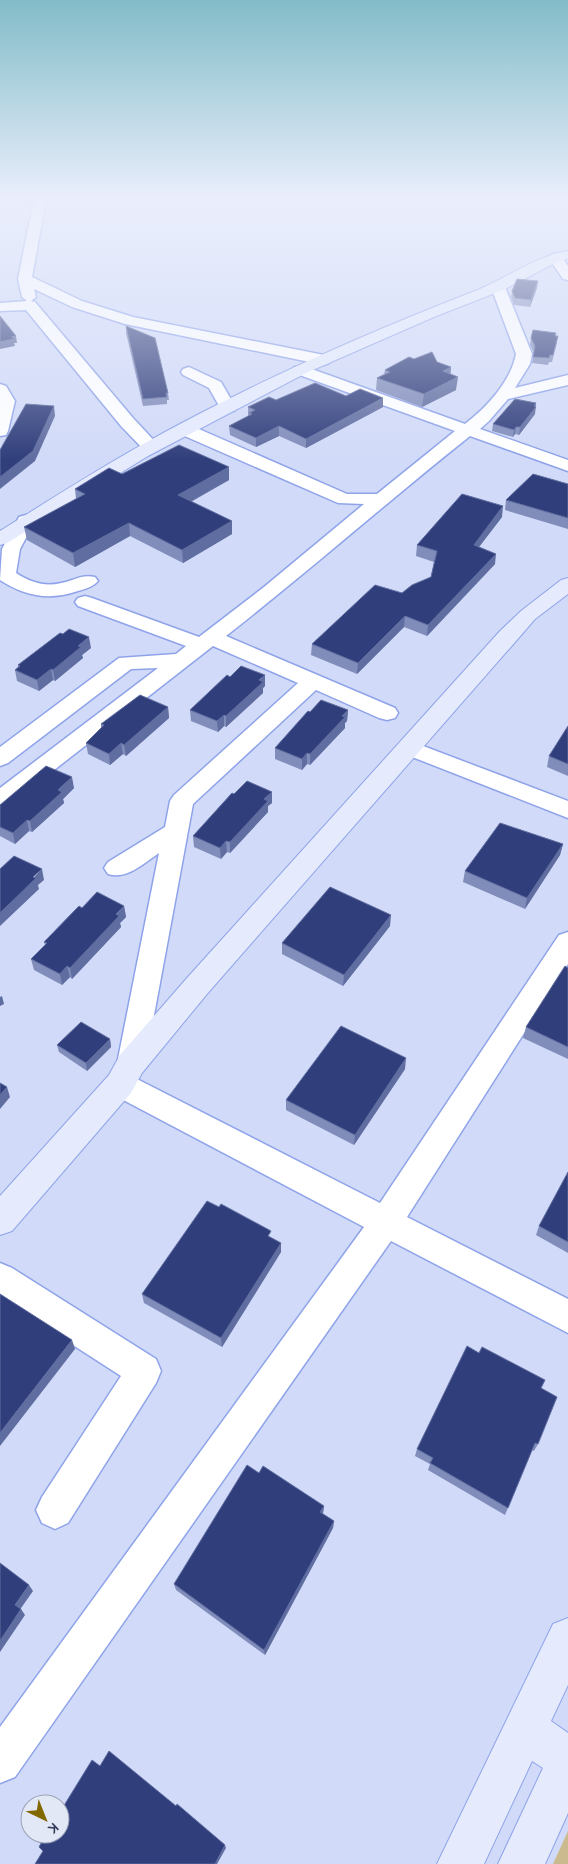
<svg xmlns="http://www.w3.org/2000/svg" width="568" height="1864" viewBox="0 0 568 1864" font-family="Karla,sans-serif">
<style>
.green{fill:#caba8e}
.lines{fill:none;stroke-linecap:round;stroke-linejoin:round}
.street-casing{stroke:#8ea3e9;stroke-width:3}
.secondary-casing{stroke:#8ea3e9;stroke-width:2}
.street{fill:#fff;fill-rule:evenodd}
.secondary{fill:#e5ebfd;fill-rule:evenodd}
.wall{fill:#808cba}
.shaded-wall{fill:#606da0}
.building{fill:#303e7b;stroke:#606da0}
</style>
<rect width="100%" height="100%" fill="#d1daf8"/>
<path class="green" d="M568,1831V1864H553Z"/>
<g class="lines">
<g class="street-casing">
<g id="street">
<path d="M34,199H46L32,277L82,301L133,317L324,355L329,357L332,360L329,363L324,365L125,324L72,307L34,289L36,297L31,301L35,302L133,418L160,447L157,451H145L121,426L26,310L0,311V303L27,301L22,297L18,279Z"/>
<path d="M555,253L560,254L568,266V280L563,279L548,257Z"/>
<path d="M498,283L505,287L532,354L530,364L515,388L568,375V385L508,399L489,421L480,429L568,460V471L470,436C387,502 309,571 226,636L395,708L398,713L395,718L387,720L379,718L316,690L193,804L145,1064L141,1072L131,1076L380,1203L559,935L568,932V964L407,1217L568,1299V1333L391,1241L15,1777L0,1783V1727L364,1227L110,1093L105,1084L110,1075L121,1072L117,1064L159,853C144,863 127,880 108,874L104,868L108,862L165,827L170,801L174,795L298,683L213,646L8,806L0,808V788L158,668L131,669L8,763L0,766V747L119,658L176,654L186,646L78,606L75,602L78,598L85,596L92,598L199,637L264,587L364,504L338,503L180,434L178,430L180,426H192L347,494H377L455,431L294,373L292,370L294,367H306L465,424C487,407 511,381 516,354L491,287Z"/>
<path d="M189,367L221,382L236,408L234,411H222L209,388L183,375L181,372L183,369Z"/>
<path d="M0,384L6,386L15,401L8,431L6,435L0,436Z"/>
<path d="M26,515L33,517L35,521L20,549L16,573C35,585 50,588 72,580C80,577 86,575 95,577L98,581C93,587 85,589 78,591C48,601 25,596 0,580L2,549L19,517Z"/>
<path d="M410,741L568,801V818L402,753L399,748L402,743Z"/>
<path d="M0,1263L12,1268L156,1359L161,1371L156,1383L68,1523L55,1529L42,1523L36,1510L42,1497L121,1376L0,1298Z"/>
</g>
</g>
<g class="secondary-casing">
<g id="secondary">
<path d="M568,251V259L559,261L503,290L434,317L306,373L148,456L7,543L0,545V531C45,503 90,474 136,448C244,387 359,336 475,291C506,279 535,256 568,251Z"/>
<path d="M568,578V594L535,619L516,641L207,994L142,1073L131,1093L12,1231L0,1235V1196L109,1075L120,1055L187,978L500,631L521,611L561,580Z"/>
<path d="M568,1618V1685L551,1721L568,1733V1813L545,1864H498L543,1768L532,1761L484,1864H437L553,1624Z"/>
</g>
</g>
<use href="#street" class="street"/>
<use href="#secondary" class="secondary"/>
</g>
<g class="wall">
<path d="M537,288L530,307L514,305L511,297L512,291Z"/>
<path d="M126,326L168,393L169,400H167V404L143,406L126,333Z"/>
<path d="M555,336L557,343L552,362H549L548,365L532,363L534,353L530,345L531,338Z"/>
<path d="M414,359L437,362L451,367L450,374L456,390L422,407L376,390L377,378L384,374L385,370Z"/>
<path d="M346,396L383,407L306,448L279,436L256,447L230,435L229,426L248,416V407L276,400Z"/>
<path d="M536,403L535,414L519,435L515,434L513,437L492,431L493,424Z"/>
<path d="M122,474L229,480L191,502L232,534L183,563L130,536L75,567L27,540L24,527L76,499L75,489Z"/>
<path d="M568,484V529L505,510L506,500Z"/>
<path d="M502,517L479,547L495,564L427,636L404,627L357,674L311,655L312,644L431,577L434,562L416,556L417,545Z"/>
<path d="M91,648L82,655L83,658L55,681L53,680L39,691L17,681L15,670L18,667V665Z"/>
<path d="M265,675V686L263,688V693L226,727L224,726L218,732L191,721L190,710L230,677Z"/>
<path d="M168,707L169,718L126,756L123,754L110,765L88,754L86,743L101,728V724Z"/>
<path d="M348,710L347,721L345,723V728L310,765L307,764L302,770L275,759V748L310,712Z"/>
<path d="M568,726V776L547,767L549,756Z"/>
<path d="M74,788L63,799L64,803L32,832L29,831L15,844L0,836V805Z"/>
<path d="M272,792V803L268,806V812L230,853L227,852L221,859L194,847L193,836L234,794Z"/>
<path d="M563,844L560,855L525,909L463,882L465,871Z"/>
<path d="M124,906L126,917L120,923L121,927L72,979L70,977L62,985L34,970L31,959L45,945L44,942L82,908Z"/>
<path d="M390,926L343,986L282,954V943Z"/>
<path d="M568,968V1059L523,1038L526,1027Z"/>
<path d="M110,1039L111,1047L87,1071L59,1052L57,1045Z"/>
<path d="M405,1069L354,1145L286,1110V1100Z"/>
<path d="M568,1172V1253L536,1235L539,1226Z"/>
<path d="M272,1238L281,1243V1252L222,1347L144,1303L142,1294Z"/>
<path d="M541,1388L538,1444L534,1451L532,1450L505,1515L428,1470L430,1464L415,1456L417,1449Z"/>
<path d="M259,1473L324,1506L323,1514L334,1521L333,1528L265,1655L176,1590L174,1584Z"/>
</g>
<g class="shaded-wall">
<path d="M538,281L537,288L530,307L531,300Z"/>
<path d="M16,336L17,343H14L15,346L0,349V342Z"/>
<path d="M451,367L450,380L443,371Z"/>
<path d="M458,377L456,390L422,407L424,394Z"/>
<path d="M383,398V407L306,448V439Z"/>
<path d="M536,403L535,414L519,435L520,427Z"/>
<path d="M54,406L55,416L35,461L0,489V477Z"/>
<path d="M279,426V436L256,447V438Z"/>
<path d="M516,427L515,434L513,437L514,430Z"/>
<path d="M229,467V480L179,508L178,495Z"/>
<path d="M503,506L502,517L472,556L474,545Z"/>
<path d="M232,521V534L183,563L182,550Z"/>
<path d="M129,523L130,536L75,567L73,553Z"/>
<path d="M496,554L495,564L427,636L428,625Z"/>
<path d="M405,616L404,627L357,674L358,663Z"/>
<path d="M89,637L91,648L82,655L83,658L55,681L53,670L78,646Z"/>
<path d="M51,669L53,680L39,691L37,680Z"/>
<path d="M265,675V686L263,688V693L226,727V716Z"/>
<path d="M168,707L169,718L126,756L124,745Z"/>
<path d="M348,710L347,721L345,723V728L310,765V754Z"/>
<path d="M224,715V726L218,732L217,721Z"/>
<path d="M121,743L123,754L110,765L109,754Z"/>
<path d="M307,753V764L302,770V759Z"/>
<path d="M72,777L74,788L63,799L64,803L32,832L30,821L58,790Z"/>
<path d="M272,792V803L268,806V812L230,853V842L264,799Z"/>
<path d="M27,820L29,831L15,844L13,833Z"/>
<path d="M226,841L227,852L221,859L220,848Z"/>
<path d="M563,844L560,855L525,909L527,898Z"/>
<path d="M42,869L44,880L38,885L39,889L0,926V913Z"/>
<path d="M124,906L126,917L120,923L121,927L72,979L70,968Z"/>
<path d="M391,915L390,926L343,986L344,975Z"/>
<path d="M67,966L70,977L62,985L60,974Z"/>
<path d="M2,996L4,1004L0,1006V997Z"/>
<path d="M110,1039L111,1047L87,1071L86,1063Z"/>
<path d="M406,1058L405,1069L354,1145L355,1135Z"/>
<path d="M7,1087L10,1097L0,1109V1095Z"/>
<path d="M281,1243V1252L222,1347L221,1338Z"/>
<path d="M72,1340L75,1349L0,1446V1433Z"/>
<path d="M324,1506L323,1513L320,1519V1512Z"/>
<path d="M334,1521L333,1528L265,1655L264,1650Z"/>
<path d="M29,1585L33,1591L19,1611L15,1605Z"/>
<path d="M21,1609L25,1615L0,1652V1641Z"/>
<path d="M225,1845L226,1848L217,1864H215Z"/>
</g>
<g class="building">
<path d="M517,279L538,281L531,300L515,298L512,291Z"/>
<path d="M0,316L16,336L12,337L14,339L0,342Z"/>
<path d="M126,326L155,338L168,393H166L167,397L143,399Z"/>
<path d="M533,330L556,333L555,336H558L553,355H550L549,358L533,357L535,346L531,338Z"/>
<path d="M432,352L437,362L451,367L443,371L458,377L424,394L377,378L390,372L385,370L409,357L414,359Z"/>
<path d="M315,383L346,396L360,389L383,398L306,439L279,426L256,438L229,426L252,414L249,413L255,410L248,407L269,397L276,400Z"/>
<path d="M515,399L536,403L534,406L536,407L520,427H516L514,430L493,424Z"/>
<path d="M26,404L54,406L33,451L0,477V450Z"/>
<path d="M179,445L229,467L178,495L232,521L182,550L129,523L73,553L24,527L85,494L75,489L109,468L122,474Z"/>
<path d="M533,474L568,484V518L506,500Z"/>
<path d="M462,494L503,506L474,545L496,554L428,625L405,616L358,663L312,644L375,585L402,593L412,585L431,577L437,551L417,545Z"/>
<path d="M69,629L89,637L78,646L81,647L53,670L51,669L37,680L15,670L20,666L18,665L60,633L63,634Z"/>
<path d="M241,666L265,675L259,680L263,682L226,716L224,715L217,721L190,710L227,675L230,677Z"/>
<path d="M140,695L168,707L124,745L121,743L109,754L86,743L104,725L101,724Z"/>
<path d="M321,700L348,710L342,716L345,717L310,754L307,753L302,759L275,748L308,711L310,712Z"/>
<path d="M568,726V764L549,756Z"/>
<path d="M46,766L72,777L58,790L62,792L30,821L27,820L13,833L0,827V805Z"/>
<path d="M247,781L272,792L264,799L268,801L230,842L226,841L220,848L193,836L232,793L234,794Z"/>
<path d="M500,823L563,844L527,898L465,871Z"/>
<path d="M14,856L42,869L33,877L36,878L0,913V869Z"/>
<path d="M330,887L391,915L344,975L282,943Z"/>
<path d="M97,892L124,906L116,914L119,916L70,968L67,966L60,974L31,959L47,943L44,942L79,906L82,908Z"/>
<path d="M565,966L568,968V1047L526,1027Z"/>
<path d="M81,1022L110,1039L86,1063L57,1045Z"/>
<path d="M341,1026L406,1058L355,1135L286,1100Z"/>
<path d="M0,1083L7,1087L0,1095Z"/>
<path d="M568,1172V1242L539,1226Z"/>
<path d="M207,1201L219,1207L221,1204L271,1231L268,1236L281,1243L221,1338L142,1294Z"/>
<path d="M0,1294L72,1340L0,1433Z"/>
<path d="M467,1346L479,1353L482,1347L545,1380L541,1388L557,1397L538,1444L535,1443L508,1508L430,1463L433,1458L417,1449Z"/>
<path d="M247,1465L259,1473L263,1466L324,1506L320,1512L334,1521L264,1650L174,1584Z"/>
<path d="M0,1563L29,1585L15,1605L21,1609L0,1641Z"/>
<path d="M109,1751L176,1806L177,1804L225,1845L215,1864H35L43,1851L39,1847L46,1834H60V1812L92,1760L100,1766Z"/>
</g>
<linearGradient id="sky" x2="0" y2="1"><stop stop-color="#82bcc8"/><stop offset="0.43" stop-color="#eaeefc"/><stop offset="1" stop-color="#eaeefc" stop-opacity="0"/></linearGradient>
<rect width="568" height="460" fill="url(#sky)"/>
<g transform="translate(45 1819) rotate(137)"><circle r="24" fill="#e3e8f7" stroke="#9ca3b7"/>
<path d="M0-4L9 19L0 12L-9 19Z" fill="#826800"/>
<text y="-8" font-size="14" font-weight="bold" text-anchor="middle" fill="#323b58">K</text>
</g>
</svg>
